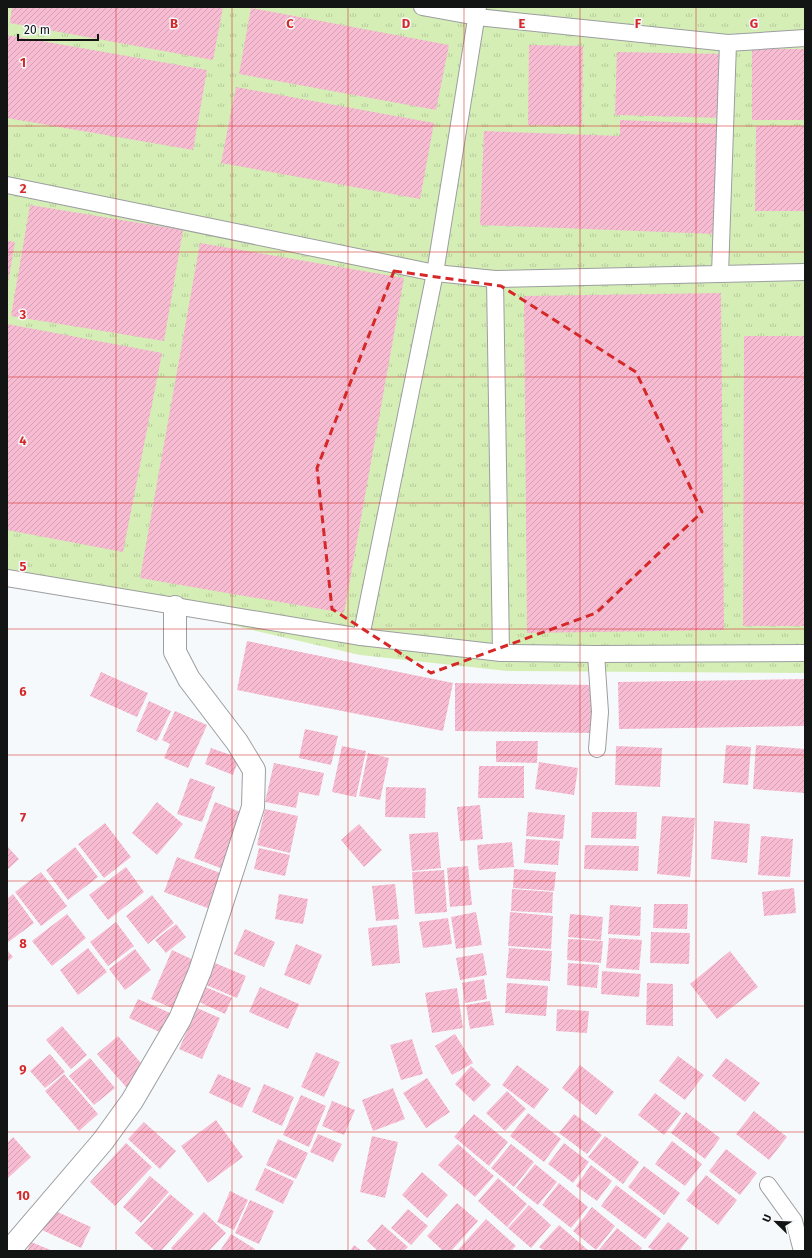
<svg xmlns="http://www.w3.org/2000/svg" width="812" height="1258" viewBox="0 0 812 1258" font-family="'Fira Sans',sans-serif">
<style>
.grass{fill:url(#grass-tufts)}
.building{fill:url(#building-hatch)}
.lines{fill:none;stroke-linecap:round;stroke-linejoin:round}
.lane-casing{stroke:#9c9ea0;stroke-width:18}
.street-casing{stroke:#9c9ea0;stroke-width:24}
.lane{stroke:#fff;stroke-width:16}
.street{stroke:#fff;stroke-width:22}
.marked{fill:none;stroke:#d62828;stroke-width:3;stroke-dasharray:8 5;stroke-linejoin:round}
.grid{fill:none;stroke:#d62828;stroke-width:1;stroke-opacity:0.55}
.grid-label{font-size:13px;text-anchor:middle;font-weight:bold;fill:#d62828;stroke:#f6f9fb;stroke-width:3;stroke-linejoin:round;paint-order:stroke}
</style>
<defs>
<pattern id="grass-tufts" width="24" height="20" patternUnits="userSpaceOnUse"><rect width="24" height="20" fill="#d5eeb6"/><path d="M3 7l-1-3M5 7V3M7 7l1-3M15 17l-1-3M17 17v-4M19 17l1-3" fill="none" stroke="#b6cb9c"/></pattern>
<pattern id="building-hatch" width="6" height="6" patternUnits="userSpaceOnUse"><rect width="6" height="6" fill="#f7bcd1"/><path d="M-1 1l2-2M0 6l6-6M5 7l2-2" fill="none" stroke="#d3a1b3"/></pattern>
</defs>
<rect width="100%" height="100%" fill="#f6f9fb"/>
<path class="grass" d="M7,7H805V673L507,671L360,655L7,573Z"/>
<g class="building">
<path d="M12,7H223L213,60L10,23Z"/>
<path d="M251,8L449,45L436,110L239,74Z"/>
<path d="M7,35L207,70L193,150L7,118Z"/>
<path d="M529,45L583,46L582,126L528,125Z"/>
<rect x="752" y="49" width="53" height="71"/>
<path d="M617,52L724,54L722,118L615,115Z"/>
<path d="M236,87L434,123L420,199L221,163Z"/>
<path d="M620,120L721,124L716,234L480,225L484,131L620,136Z"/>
<path d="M756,126H805V211H755Z"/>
<path d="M30,205L183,230L164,341L11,316Z"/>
<path d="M7,241L15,242L8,283H7Z"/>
<path d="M200,243L404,278L344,613L140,578Z"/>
<path d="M721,293L724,630L527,633L524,296Z"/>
<path d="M7,324L162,353L123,552L7,530Z"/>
<path d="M744,336H805V626H743Z"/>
<path d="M247,641L453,683L443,731L237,690Z"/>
<path d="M101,672L148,693L137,717L90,696Z"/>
<path d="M805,679V726L619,729L618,682Z"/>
<path d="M455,683L594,685V733L455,731Z"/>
<path d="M149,701L171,711L157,741L136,731Z"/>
<path d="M175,711L207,725L188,768L164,758L170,744L162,740Z"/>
<path d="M305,729L338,736L331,765L299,758Z"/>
<path d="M496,741H538L537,763L496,762Z"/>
<path d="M726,745L751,747L748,785L723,783Z"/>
<path d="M756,745L805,749V793L753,789Z"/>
<path d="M342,746L366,751L356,797L332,792Z"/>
<path d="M616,746L662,748L660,787L615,785Z"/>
<path d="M211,748L239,758L233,775L205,764Z"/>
<path d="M368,753L389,758L380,800L359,796Z"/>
<path d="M539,762L578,768L574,795L535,789Z"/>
<path d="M274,763L324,773L319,796L299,792L296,808L265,802Z"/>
<path d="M479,766H524V798H478Z"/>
<path d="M190,778L215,787L202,822L177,814Z"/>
<path d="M386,787L426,788L425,818L385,817Z"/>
<path d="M157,802L183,824L157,855L132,833Z"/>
<path d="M215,802L248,815L228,871L194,858Z"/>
<path d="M480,805L483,839L460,841L457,807Z"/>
<path d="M265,809L298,816L290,853L257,845Z"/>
<path d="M528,812L565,815L563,839L526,836Z"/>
<path d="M592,812H637L636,839L591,838Z"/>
<path d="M662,816L695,818L690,877L657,874Z"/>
<path d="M714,821L750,824L747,863L711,859Z"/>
<path d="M105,823L131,857L104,878L78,844Z"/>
<path d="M359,824L382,850L364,867L341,840Z"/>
<path d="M438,832L441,868L412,871L409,834Z"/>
<path d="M761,836L793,839L790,877L758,875Z"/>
<path d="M526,839L560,841L558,865L524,863Z"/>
<path d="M512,842L514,867L479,870L477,845Z"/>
<path d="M585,845L639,846L638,871L584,869Z"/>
<path d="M7,846L19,859L7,870Z"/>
<path d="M75,847L98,877L68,900L46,870Z"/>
<path d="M259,848L290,855L285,876L254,869Z"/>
<path d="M177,857L226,875L213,910L164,892Z"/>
<path d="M468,866L472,905L450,907L447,868Z"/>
<path d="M126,867L144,892L108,920L89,895Z"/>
<path d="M514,869L556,872L554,891L513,888Z"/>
<path d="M444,870L447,912L415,914L412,872Z"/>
<path d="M41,872L67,906L41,926L15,892Z"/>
<path d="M395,884L399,919L376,921L372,886Z"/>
<path d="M794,888L796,913L764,916L762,892Z"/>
<path d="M512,889L553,892L552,913L511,911Z"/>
<path d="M13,894L34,923L7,943V899Z"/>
<path d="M279,894L308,899L303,924L275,919Z"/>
<path d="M152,895L174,923L148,944L126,916Z"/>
<path d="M654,904H688L687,929L653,928Z"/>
<path d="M610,905L641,907L640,936L608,934Z"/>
<path d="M476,912L482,945L456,949L451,917Z"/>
<path d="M510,912L553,916L551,949L508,946Z"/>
<path d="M67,914L86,938L52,966L32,941Z"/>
<path d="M570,914L603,917L601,940L568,937Z"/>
<path d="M448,918L452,944L423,948L419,922Z"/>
<path d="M116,922L134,946L108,966L90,942Z"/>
<path d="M176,924L186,937L166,953L155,940Z"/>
<path d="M397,925L400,963L372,966L368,928Z"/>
<path d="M245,929L275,942L264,967L234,954Z"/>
<path d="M651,932L690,933L689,964L650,963Z"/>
<path d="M609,938L642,940L639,970L606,968Z"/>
<path d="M568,939L603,941L601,963L567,960Z"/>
<path d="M296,944L322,955L310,985L284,975Z"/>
<path d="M88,948L107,972L78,995L60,970Z"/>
<path d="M509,948L552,951L550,981L506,978Z"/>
<path d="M135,949L151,970L125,990L109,969Z"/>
<path d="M7,950L13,957L7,962Z"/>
<path d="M172,950L198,962L177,1010L151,999Z"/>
<path d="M730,951L758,987L717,1019L690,984Z"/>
<path d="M483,953L487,975L460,980L456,958Z"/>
<path d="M215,963L246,976L237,998L206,985Z"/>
<path d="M568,963L599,965L597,988L567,985Z"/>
<path d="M602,971L641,974L639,997L601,994Z"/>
<path d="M484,979L487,999L465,1003L462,983Z"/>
<path d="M507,983L548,986L546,1016L505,1013Z"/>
<path d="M647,983L673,984V1026L646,1025Z"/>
<path d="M203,986L232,998L225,1014L197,1001Z"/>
<path d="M260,987L299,1004L288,1029L249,1012Z"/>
<path d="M457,988L463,1028L432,1033L425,993Z"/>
<path d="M138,999L175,1015L166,1035L129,1018Z"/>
<path d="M490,1001L494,1025L470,1029L466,1005Z"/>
<path d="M197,1008L220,1018L202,1059L179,1049Z"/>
<path d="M557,1009L589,1011L587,1033L556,1031Z"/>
<path d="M62,1026L87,1055L71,1069L46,1040Z"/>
<path d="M455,1034L473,1063L452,1075L435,1046Z"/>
<path d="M118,1036L146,1069L126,1087L97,1054Z"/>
<path d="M412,1039L423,1074L401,1080L390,1045Z"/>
<path d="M316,1052L340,1062L324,1097L301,1087Z"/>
<path d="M50,1054L65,1072L45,1088L30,1071Z"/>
<path d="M678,1056L704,1075L685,1100L659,1081Z"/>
<path d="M90,1058L115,1088L94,1105L69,1076Z"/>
<path d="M726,1058L760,1083L745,1102L712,1076Z"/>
<path d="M517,1065L549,1089L534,1109L502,1085Z"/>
<path d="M580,1065L614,1092L596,1115L562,1088Z"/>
<path d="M471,1066L491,1085L474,1102L455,1084Z"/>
<path d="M64,1074L98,1114L79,1131L45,1091Z"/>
<path d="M218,1074L251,1088L242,1108L209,1093Z"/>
<path d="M427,1078L450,1112L426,1128L403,1093Z"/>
<path d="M264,1084L294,1097L282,1126L252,1112Z"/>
<path d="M393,1088L405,1119L373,1131L362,1100Z"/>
<path d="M507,1091L526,1109L505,1131L486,1113Z"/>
<path d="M655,1093L681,1113L664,1135L638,1115Z"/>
<path d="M301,1095L326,1106L309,1147L283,1135Z"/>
<path d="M332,1101L355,1110L344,1135L322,1126Z"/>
<path d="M754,1111L787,1137L769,1160L736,1134Z"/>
<path d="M686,1112L720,1138L705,1159L671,1133Z"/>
<path d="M528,1113L561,1139L544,1162L510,1136Z"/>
<path d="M474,1114L508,1142L489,1166L454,1137Z"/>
<path d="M574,1114L602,1135L587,1154L559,1133Z"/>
<path d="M216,1120L243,1157L208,1183L181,1146Z"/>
<path d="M144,1122L176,1151L160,1169L128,1139Z"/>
<path d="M318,1134L342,1144L333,1162L310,1152Z"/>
<path d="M372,1136L398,1142L385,1198L360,1192Z"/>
<path d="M605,1136L639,1162L623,1184L588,1157Z"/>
<path d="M13,1137L31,1157L7,1179V1143Z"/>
<path d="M278,1139L308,1153L296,1179L266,1165Z"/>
<path d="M672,1141L702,1164L685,1186L655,1164Z"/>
<path d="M126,1143L152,1167L115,1206L90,1182Z"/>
<path d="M564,1143L589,1162L573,1183L548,1164Z"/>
<path d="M458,1144L494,1176L475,1197L438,1165Z"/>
<path d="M511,1144L534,1162L514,1187L491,1168Z"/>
<path d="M726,1149L757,1173L740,1195L709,1171Z"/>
<path d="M535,1164L557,1182L538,1205L516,1188Z"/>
<path d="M591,1165L612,1181L597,1201L576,1186Z"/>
<path d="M644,1166L680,1193L664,1215L628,1187Z"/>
<path d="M265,1168L294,1181L283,1204L255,1190Z"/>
<path d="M422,1172L448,1195L427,1218L402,1195Z"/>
<path d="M706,1175L737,1200L718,1225L686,1200Z"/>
<path d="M150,1176L169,1192L141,1223L123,1207Z"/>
<path d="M498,1178L527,1204L507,1227L478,1201Z"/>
<path d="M559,1183L588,1207L571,1228L542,1205Z"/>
<path d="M616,1185L661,1219L645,1239L601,1206Z"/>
<path d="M230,1191L248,1200L234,1230L217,1222Z"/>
<path d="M170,1194L194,1214L161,1251H155L135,1233Z"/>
<path d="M250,1200L274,1211L259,1244L235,1233Z"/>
<path d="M457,1203L478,1221L451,1251H443L427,1236Z"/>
<path d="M529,1205L551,1225L531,1248L508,1228Z"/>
<path d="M592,1207L615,1226L596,1250L573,1231Z"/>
<path d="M51,1209L91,1227L81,1248L42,1230Z"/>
<path d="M408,1209L428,1226L411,1245L391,1228Z"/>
<path d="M204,1212L226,1233L209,1251H174L171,1248Z"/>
<path d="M486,1219L516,1246L511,1251H457Z"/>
<path d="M668,1222L689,1238L679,1251H654L648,1247Z"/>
<path d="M382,1224L408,1247L404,1251H378L367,1241Z"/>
<path d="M559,1225L589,1251H544L539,1247Z"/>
<path d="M617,1228L642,1248L639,1251H598Z"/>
<path d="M231,1234L255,1249L254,1251H220Z"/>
<path d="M31,1242L53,1251H27Z"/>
<path d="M354,1245L362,1251H350Z"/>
</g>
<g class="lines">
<g class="lane-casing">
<g id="lane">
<path d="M422,7L477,17L728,43L805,38"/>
<path d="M7,185L435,273L495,279L805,272"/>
<path d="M720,274L728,43"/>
<path d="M495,279L501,653"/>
<path d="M7,578L361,637L501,653L596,654L805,653"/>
<path d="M361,637L435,273L478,7"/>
<path d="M596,654L600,712L597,749"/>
<path d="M768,1185L794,1221L802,1251"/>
</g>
</g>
<g class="street-casing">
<path id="street" d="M9,1251L103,1141L132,1101L180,1019L200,971L253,807L254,770L237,742L189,679L175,652V607"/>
</g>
<use href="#lane" class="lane"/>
<use href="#street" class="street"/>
</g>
<path class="marked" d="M394,271L501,286L636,372L702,512L596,613L431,673L332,609L317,468Z"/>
<path class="grid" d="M116,7V1251M232,7V1251M348,7V1251M464,7V1251M580,7V1251M696,7V1251M7,126H805M7,252H805M7,377H805M7,503H805M7,629H805M7,755H805M7,881H805M7,1006H805M7,1132H805"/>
<g class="grid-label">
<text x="174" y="28">B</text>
<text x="290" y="28">C</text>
<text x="406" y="28">D</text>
<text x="522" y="28">E</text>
<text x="638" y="28">F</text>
<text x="754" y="28">G</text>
<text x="23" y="67">1</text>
<text x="23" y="193">2</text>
<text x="23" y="319">3</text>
<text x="23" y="445">4</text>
<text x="23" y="571">5</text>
<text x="23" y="696">6</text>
<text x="23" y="822">7</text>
<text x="23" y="948">8</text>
<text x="23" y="1074">9</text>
<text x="23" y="1200">10</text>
</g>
<rect width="812" height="1258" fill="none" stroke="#131414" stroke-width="16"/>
<g transform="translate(776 1222) rotate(293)" stroke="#f6f9fb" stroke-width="3" paint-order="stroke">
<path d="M0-3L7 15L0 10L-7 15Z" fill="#131414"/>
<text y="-6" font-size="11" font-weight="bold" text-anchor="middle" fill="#131414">U</text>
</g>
<path d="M18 34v6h80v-6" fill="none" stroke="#131414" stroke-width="2"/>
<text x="24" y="34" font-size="12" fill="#131414" stroke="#f6f9fb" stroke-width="3" paint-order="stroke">20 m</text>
</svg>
